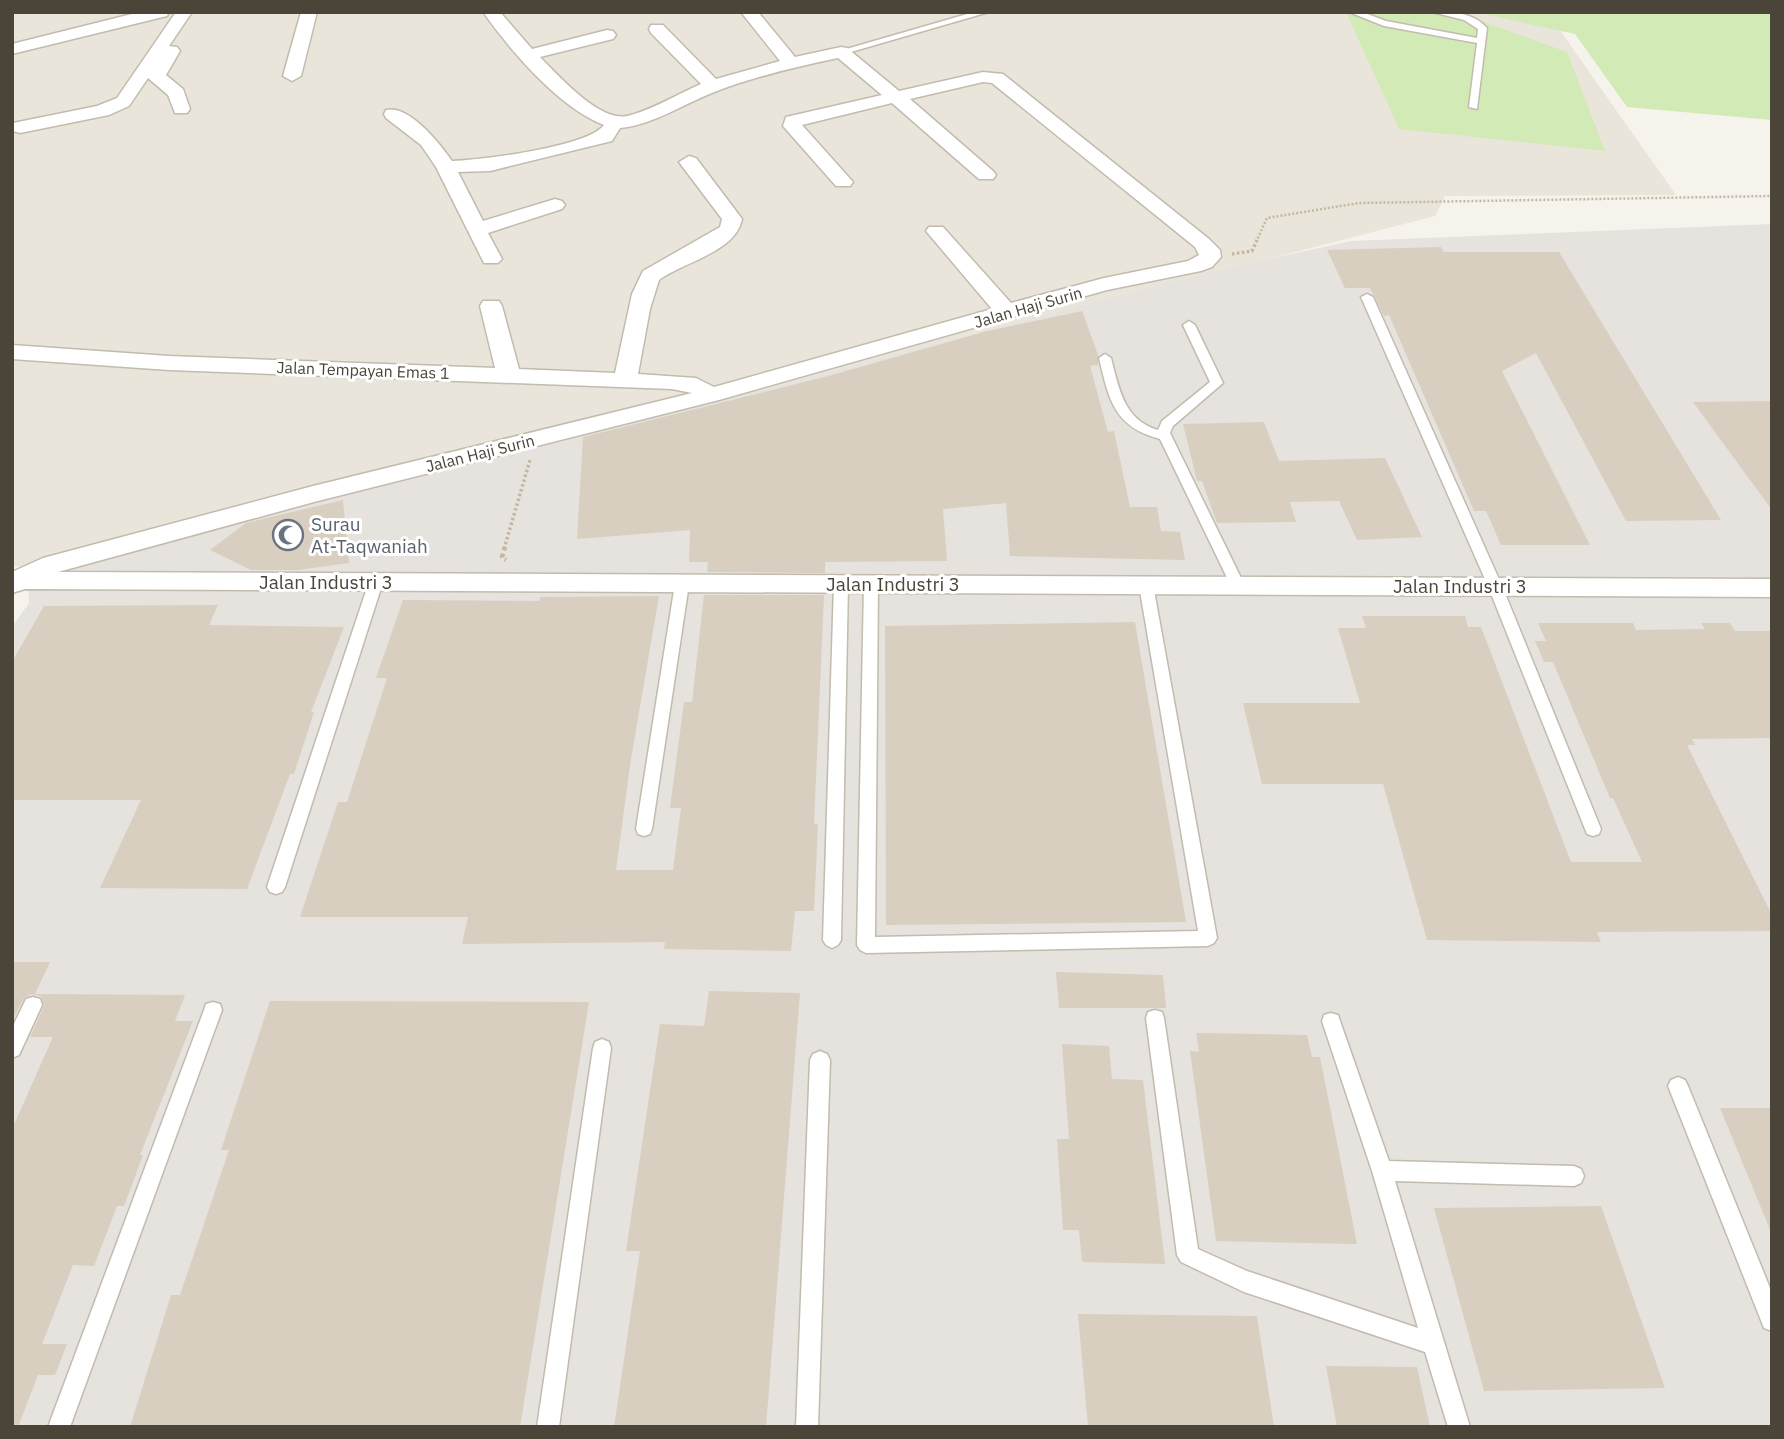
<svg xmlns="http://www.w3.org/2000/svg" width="1784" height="1439" viewBox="0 0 1784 1439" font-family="'IBM Plex Sans',sans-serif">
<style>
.residential{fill:#eae5da}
.industrial{fill:#e6e2dd}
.green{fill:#d2eab5}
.building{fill:#d8cfc1}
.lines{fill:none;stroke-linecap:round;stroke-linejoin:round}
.service-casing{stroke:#c2bbae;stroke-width:3}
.minor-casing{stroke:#c2bbae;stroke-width:3}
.path-far2{stroke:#c4b79f;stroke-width:2.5;stroke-dasharray:2 2;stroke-linecap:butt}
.path-far1{stroke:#c4b79f;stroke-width:3.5;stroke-dasharray:2.5 2.5;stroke-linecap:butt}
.path{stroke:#c4b79f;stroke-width:4.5;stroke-dasharray:3.5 3.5;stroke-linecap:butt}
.service{fill:#fff;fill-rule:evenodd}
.minor{fill:#fff;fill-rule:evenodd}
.labels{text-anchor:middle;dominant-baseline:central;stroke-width:6;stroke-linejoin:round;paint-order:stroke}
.far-street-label{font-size:16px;fill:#4b4439;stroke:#fff}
.worship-label{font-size:19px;fill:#5b616d;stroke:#fff;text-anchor:start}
.street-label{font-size:19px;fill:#4b4439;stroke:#fff}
</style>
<rect width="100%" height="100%" fill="#f6f3ec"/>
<path class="residential" d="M12,12H1547L1676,195L1445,196L1435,216L731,398L28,567L12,566Z"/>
<path class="industrial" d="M1772,224V1427H12V627L29,603L27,567L731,398L1223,269L1351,241Z"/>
<g class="green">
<path d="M1346,12H1456L1567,52L1605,151L1399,129Z"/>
<path d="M1474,12H1772V120L1627,107L1575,34Z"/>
</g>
<g class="building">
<path d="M1441,247L1444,252H1559L1721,520L1626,521L1536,353L1502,371L1590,545H1501L1486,511H1474L1389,315L1384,316L1370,288H1345L1327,250Z"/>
<path d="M1082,311L1098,355V365L1090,366L1108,432L1114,431L1130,507H1157L1161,531L1180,532L1185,560L1010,556L1006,503L943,509L947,561L825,562V573L707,572L708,562H689L690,530L577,539L583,437L832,375L987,331Z"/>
<path d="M1772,401V510L1693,402Z"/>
<path d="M1264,422L1279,461L1385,458L1422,537L1357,540L1339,501L1290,502L1296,522L1217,523L1202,481H1197L1183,424Z"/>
<path d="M343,500L349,563L298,570H251L210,550L246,523Z"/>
<path d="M704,595H824L814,824H818L814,911H795L791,951L664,949L665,942L462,944L468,917H300L338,802H347L387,678H376L403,600L539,601L541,597L659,596L630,765L616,870H673L681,808H670L684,702H692Z"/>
<path d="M218,605L209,625L344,627L311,712H314L294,774H290L247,889L100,888L141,800H12V662L44,606Z"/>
<path d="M1362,616H1465L1468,627H1481L1571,862H1642L1613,798H1610L1553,662H1544L1535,641H1546L1538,623H1633L1636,630L1705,629L1701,623H1730L1735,631H1772V738L1692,739L1695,745H1687L1772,915V931L1597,932L1601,942L1427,940L1383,784H1262L1243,703H1360L1338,628H1366Z"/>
<path d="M1135,622L1186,922L886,925L885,626Z"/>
<path d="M12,962H50L35,994L185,995L175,1021H193L140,1155H143L124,1206H117L94,1266L73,1265L42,1344H67L55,1375H38L18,1427H12V1129L53,1037H30L44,1006L41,996L32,994L24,998L12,1021Z"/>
<path d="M1056,972L1163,975L1166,1008H1059Z"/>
<path d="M709,991L800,993L766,1427H614L640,1251H626L660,1024L704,1026Z"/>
<path d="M270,1001L589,1002L520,1427H130L171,1295H180L229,1150H221Z"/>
<path d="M1196,1033L1307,1035L1312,1057H1320L1357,1244L1216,1241L1190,1051L1199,1052Z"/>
<path d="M1062,1044L1109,1046L1112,1079L1143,1080L1165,1264L1082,1262L1079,1230H1063L1057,1139H1069Z"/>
<path d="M1720,1108H1772V1232H1771Z"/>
<path d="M1601,1206L1665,1388L1484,1391L1434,1208Z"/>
<path d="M1078,1314L1257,1316L1274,1427H1088Z"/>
<path d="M1326,1366L1417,1367L1430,1427H1337Z"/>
</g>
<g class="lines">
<g class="service-casing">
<g id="service">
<path d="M974,12H989L844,54L836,52Z"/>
<path d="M1349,12H1362L1386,21L1477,38L1478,29L1464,20L1432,12C1452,12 1473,12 1487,28L1477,109L1469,107L1477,43L1384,26Z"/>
<path d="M1367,294L1373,297L1502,586L1601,829L1599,834L1593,836L1587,834L1585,829L1488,586L1361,297Z"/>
<path d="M1189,321L1195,325L1223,383L1173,426L1170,433L1245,586L1238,591L1231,586L1160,439C1114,427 1109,400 1099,358L1105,354L1111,358C1119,389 1124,420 1158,430L1162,421L1210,382L1183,325Z"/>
<path d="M376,577L383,582L285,887L282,892L276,894L270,892L267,887L369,582Z"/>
<path d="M682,579L689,584L652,829L650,834L644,836L638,834L636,829L675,584Z"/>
<path d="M841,579L848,584L841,940L838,945L832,948L826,945L823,940L834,584Z"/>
<path d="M871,579L878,584L875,937L1198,931L1139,585L1146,580L1153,585L1217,938L1214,943L1208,946L866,953L860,950L857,945L864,584Z"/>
<path d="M33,997L40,999L42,1005L19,1055L12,1058V1028L26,999Z"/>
<path d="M213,1002L220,1004L222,1010L70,1427H48L204,1010L206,1004Z"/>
<path d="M1155,1010L1162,1012L1164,1018L1198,1249L1247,1271L1418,1328L1372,1171L1322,1021L1324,1015L1331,1013L1338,1015L1340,1021L1389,1161L1574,1166L1581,1169L1584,1176L1581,1183L1574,1186L1395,1181L1470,1427H1448L1425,1352L1244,1292L1181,1262L1177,1255L1146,1018L1148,1012Z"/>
<path d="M602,1039L609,1042L611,1048L559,1427H537L593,1048L595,1042Z"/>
<path d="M820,1051L827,1054L830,1060L818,1427H796L810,1060L813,1054Z"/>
<path d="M1678,1077L1685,1080L1688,1086L1772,1293V1331L1764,1328L1668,1086L1671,1080Z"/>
</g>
</g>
<g class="minor-casing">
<g id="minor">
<path d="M140,12H169L167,16L12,54V44Z"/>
<path d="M176,12H192L169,46L177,47L180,51L166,75L183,89L190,109L187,113H175L168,95L148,78L129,106L109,115L20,133L13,131V123L97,106L117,98Z"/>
<path d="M301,12H317L301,76L292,81L283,76Z"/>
<path d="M483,12H500L532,49L607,30L613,31L616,35L613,39L540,57C558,75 599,122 627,116C650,111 678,94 701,84L651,33L649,29L651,25H663L716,79L780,61L741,12H758L795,57L841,47L847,48L899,91L983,72L1003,74L1209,239L1220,250L1221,257L1212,267L1201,271L1107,290L719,400L314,502L58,572L1772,579V597L25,589L12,593V572L43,558L313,486L692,393L672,389L169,370L12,359V345L169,356L495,368L480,306L483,301H499L502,306L519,369L615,373L632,294L643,271L720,227L722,219L679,162L689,156L696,158L739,215L742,219C736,252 683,262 659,280L650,309L638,374L696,378L714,387L992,309L926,231L929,227H943L1011,303L1104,278L1188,261L1199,255L1195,247L992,83L983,82L910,99L993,171L996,175L993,179H979L892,103L802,125L853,182L850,186H836L783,126L786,117L882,95L838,58C795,67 752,77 712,93C682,105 652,125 620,128L612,141L490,171L458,172L483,221L555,199L562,201L565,205L562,209L488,233L502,259L498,263H484L436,167L421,145L386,118L384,114L386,110C409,104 440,144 452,161C481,160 588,147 604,125C558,107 511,51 483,12Z"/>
</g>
</g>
<path class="path-far2" d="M1256,242L1267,218L1359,203L1772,196"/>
<g class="path-far1">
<path d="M1232,254L1252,251L1257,240"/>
<path d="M504,549L530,460"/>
</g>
<path class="path" d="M505,547L502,557L506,560"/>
<use href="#service" class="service"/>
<use href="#minor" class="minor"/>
</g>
<defs>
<g id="mosque-ring" transform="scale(1.575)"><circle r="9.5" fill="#fff" stroke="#6b7280" stroke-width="1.5"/><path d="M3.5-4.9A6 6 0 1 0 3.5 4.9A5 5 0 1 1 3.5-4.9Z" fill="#6b7280"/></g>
</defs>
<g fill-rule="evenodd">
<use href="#mosque-ring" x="288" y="535"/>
</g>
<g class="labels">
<g class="far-street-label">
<text transform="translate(1028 307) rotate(-16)">Jalan Haji Surin</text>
<text transform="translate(363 370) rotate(2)">Jalan Tempayan Emas 1</text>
<text transform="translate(480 453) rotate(-14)">Jalan Haji Surin</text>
</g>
<g class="worship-label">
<text x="311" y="524">Surau<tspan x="311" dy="22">At-Taqwaniah</tspan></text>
</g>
<g class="street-label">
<text x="326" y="582">Jalan Industri 3</text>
<text x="893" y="584">Jalan Industri 3</text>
<text x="1460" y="586">Jalan Industri 3</text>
</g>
</g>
<rect width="1784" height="1439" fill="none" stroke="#4b4439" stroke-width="28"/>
</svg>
